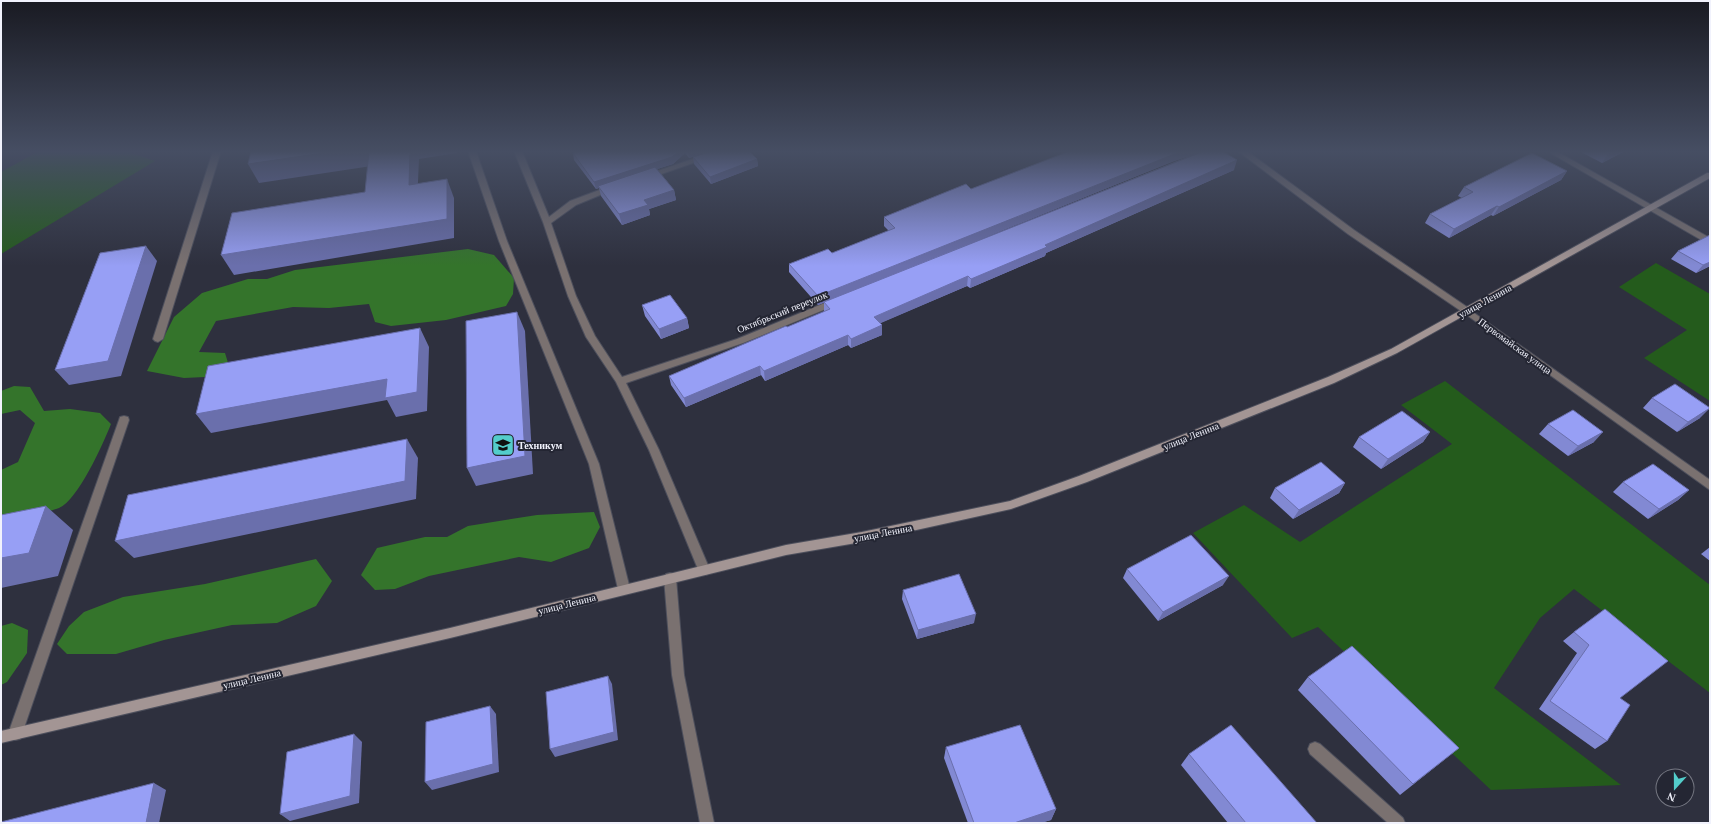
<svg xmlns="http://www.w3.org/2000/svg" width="1711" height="824" viewBox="0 0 1711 824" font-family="'Times New Roman',serif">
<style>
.green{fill:#245b1c}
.forest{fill:#34742b}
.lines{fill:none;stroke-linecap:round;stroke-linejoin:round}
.service-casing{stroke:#4d4f5c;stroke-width:2}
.minor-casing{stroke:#4d4f5c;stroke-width:2}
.tertiary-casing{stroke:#4d4f5c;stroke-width:2}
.secondary-casing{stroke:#4d4f5c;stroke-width:2}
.service{fill:#7a7170;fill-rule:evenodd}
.minor{fill:#7a7170;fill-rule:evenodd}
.tertiary{fill:#7a7170;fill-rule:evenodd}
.secondary{fill:#a39594;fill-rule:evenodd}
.wall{fill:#8289d3}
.shaded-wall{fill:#6a6fac}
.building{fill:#979ff5;stroke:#6a6fac}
.labels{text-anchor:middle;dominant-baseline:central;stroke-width:4;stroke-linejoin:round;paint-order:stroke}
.street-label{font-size:10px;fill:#f1f2fc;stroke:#242633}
.poi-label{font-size:10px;font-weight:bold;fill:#f1f2fc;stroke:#242633;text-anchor:start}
</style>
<rect width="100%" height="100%" fill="#2e303e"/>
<g class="green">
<path d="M39,151H125L155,161L1,254V172Z"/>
<path d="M1656,263L1710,294V401L1644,358L1687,330L1619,287Z"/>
<path d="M1445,381L1710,585V693L1574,589L1540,618L1494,688L1621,785L1491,790L1318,627L1292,638L1193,533L1244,505L1300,542L1452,444L1401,405Z"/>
</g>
<g class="forest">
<path d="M468,249L494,255L514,278L513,294L506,306L446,320L391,326L375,322L369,304L329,308L293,307L216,321L199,352L225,353L229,366L205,377L184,378L147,371L174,317L202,293L248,279H267L295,270Z"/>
<path d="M14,386L30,387L44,411L70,409L100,413L111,424C103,444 78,500 59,508C41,515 20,516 1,519V470L18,462L35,423L20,410L1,414V391Z"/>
<path d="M594,512L600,527L589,548L551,562L519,557L429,576L395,589L375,590L361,575L377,548L425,537H447L468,526L537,515Z"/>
<path d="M316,559L332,581L316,606L277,623L232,625L164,640L116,654H67L57,644L69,626L84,612L123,597L205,584Z"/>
<path d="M12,623L28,630L27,653L7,682L1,685V626Z"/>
</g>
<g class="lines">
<g class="service-casing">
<g id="service">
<path d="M213,151H221L163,339L158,342L155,341L153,339Z"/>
<path d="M468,151H476L507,241L599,464L630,589L628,593L624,594L620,593L618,589L589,464L499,241Z"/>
<path d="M124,416L128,417L129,420L22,734L20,739L15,740L10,739L8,734L119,420L120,417Z"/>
<path d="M670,573L674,574L676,578L684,675L714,823H700L672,675L664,578L666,574Z"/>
<path d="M1315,742L1320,744L1403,818L1405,823H1388L1310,754L1308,749L1310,744Z"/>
</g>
</g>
<g class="minor-casing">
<g id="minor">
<path d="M514,151H522L549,217L570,201L610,186H616L617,188L576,205L551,223L576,296L595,336L622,377L737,339L832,300L835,299L839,302L838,304L743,343L626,383L659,450L710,570L708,574L704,575L700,574L649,450L616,382L586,337L568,296L543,222Z"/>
<path d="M716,151H727L650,178H647L643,176Z"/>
<path d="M1238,151H1247L1354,230L1470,309L1472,311L1470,313H1464L1348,234Z"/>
<path d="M1547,151H1556L1710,238V245Z"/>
</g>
</g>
<g class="tertiary-casing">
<path id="tertiary" d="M1467,308L1710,480V490L1464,313L1462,311L1464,309Z"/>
</g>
<g class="secondary-casing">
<path id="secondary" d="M1707,173H1710V178L1397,353L1334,383L1087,482L1011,509L862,542L786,555L450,638L1,743V731L450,628L786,545L862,532L1010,501L1079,476L1328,377L1391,349Z"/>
</g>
<use href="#service" class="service"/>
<use href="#minor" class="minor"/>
<use href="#tertiary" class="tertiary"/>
<use href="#secondary" class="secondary"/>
</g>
<g class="wall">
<path d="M580,151H712L689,158L685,153L673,164L657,169L674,190L676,200L649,209L650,215L622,225L601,196L599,188L596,189L574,160L573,153Z"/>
<path d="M1222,151L1234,170L1046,253L1045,256L970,288L967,286L880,323L882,335L851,348L848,345L765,381L761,375L686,407L671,385L669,376L824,312V302L1195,154L1174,161L818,305L789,272V264L832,253L889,231L884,226V217L971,189L1076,152Z"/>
<path d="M1579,151H1625L1602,163Z"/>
<path d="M693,157L757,159L758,166L711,184L694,164Z"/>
<path d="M1567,171L1561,180L1493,216L1491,215L1449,238L1425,223L1430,214L1462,198L1458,196L1464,187Z"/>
<path d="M1710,235V266L1696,273L1671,259L1678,251Z"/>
<path d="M642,305L687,318L689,328L661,339L645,316Z"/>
<path d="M1652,398L1700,418L1677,432L1643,408Z"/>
<path d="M1548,424L1594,442L1568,456L1539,434Z"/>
<path d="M1430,432L1423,442L1381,469L1353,447L1359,437Z"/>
<path d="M1623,482L1689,490L1678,500L1648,519L1613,492Z"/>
<path d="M1345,483L1339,493L1293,519L1270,498L1275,488Z"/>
<path d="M1710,547V561L1701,554Z"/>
<path d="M1127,569L1223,585L1158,621L1123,578Z"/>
<path d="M903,590L974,623L917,639L902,599Z"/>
<path d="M1605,609L1620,698L1607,741L1595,749L1539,709L1577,653L1563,641L1574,632Z"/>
<path d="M1308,677L1459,748L1400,795L1298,690Z"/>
<path d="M946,747L1056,809L1051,820L1040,823H968L944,758Z"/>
<path d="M1189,754L1317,823H1228L1181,765Z"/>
</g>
<g class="shaded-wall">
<path d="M337,151H372L378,165L259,183L248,164Z"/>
<path d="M410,151H457V153L419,159L417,204L409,185Z"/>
<path d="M679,151H684L685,153L673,164L600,188L598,186L599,188L596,189L594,182Z"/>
<path d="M691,151H712L689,158L688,152Z"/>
<path d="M817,151H825L817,153Z"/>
<path d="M1182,151H1205L1174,161L818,305V296Z"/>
<path d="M1615,151H1625L1602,163L1608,154Z"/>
<path d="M757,159L758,166L711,184L710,177Z"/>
<path d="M1237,160L1234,170L1046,253L1045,256L970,288L971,279L1045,245Z"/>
<path d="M1567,171L1561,180L1493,216L1499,207Z"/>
<path d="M447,179L454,198V238L234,275L221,255Z"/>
<path d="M674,190L676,200L649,209L650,215L622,225L619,214L644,200Z"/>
<path d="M1497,206L1491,215L1449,238L1454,229Z"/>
<path d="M146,246L157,261L121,376L69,385L55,370Z"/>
<path d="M1710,262V266L1696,273L1703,265Z"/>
<path d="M968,276L967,286L874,326V317Z"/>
<path d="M517,312L525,331L533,474L476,486L467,468Z"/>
<path d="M687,318L689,328L661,339L659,329Z"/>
<path d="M882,325V335L851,348V339Z"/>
<path d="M420,328L429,347L427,411L396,417L387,400L211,433L196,414Z"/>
<path d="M848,335V345L765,381L764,371Z"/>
<path d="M760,366L761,375L686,407L684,398Z"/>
<path d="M1710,408L1700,418L1677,432L1688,422Z"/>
<path d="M1430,432L1423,442L1381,469L1388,459Z"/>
<path d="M1603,432L1594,442L1568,456L1578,446Z"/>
<path d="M407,439L418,458L416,499L134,558L115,541Z"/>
<path d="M1345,483L1339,493L1293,519L1299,510Z"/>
<path d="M1689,490L1678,500L1648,519L1659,509Z"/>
<path d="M46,506L73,530L58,576L1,588V558Z"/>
<path d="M1229,576L1223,585L1158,621L1163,612Z"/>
<path d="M976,614L974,623L917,639L918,630Z"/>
<path d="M608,676L612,684L618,740L555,757L550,749Z"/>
<path d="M490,706L496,714L499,772L432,790L425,782Z"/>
<path d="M354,734L362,742L359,803L290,821L280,814Z"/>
<path d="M154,783L166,790L159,823H146Z"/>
<path d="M1056,809L1051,820L1040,823H1014Z"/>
</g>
<g class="building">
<path d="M251,151H337L248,164Z"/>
<path d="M369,151H410L409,185L447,179V219L221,255L232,213L365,192Z"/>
<path d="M580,151H679L672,157L594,182L573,153Z"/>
<path d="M712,151H749L757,159L710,177L693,157Z"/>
<path d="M1070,151H1074L1076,152L1080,151H1182L818,296L789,264L828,249L832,253L895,228L884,217L966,184L971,189Z"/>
<path d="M1204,151H1222L1237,160L1045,245L1047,247L971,279L968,276L874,317L882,325L851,339L848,335L764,371L760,366L684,398L669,376L786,326L787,327L830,309L824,302Z"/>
<path d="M1601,151H1615L1608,154Z"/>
<path d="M1532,153L1567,171L1499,207L1497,206L1454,229L1430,214L1473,192L1464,187Z"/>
<path d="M655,167L674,190L644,200L648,205L619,214L598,186Z"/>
<path d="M1710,235V262L1703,265L1678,251Z"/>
<path d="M146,246L108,361L55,370L100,253Z"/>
<path d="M670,295L687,318L659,329L642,305Z"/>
<path d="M517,312L525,456L467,468L466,321Z"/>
<path d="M420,328L417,392L385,398L387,379L196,414L208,366Z"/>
<path d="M1675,384L1710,408L1688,422L1652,398Z"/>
<path d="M1573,410L1603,432L1578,446L1548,424Z"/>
<path d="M1402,411L1430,432L1388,459L1359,437Z"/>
<path d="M407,439L405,481L115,541L128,495Z"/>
<path d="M1321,462L1345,483L1299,510L1275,488Z"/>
<path d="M1653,464L1689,490L1659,509L1623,482Z"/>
<path d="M46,506L29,553L1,558V515Z"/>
<path d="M1191,535L1229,576L1163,612L1127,569Z"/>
<path d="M959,574L976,614L918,630L903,590Z"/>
<path d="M1605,609L1668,661L1620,698L1630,705L1607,741L1550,701L1589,645L1574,632Z"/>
<path d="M1352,646L1459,748L1413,784L1308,677Z"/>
<path d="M608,676L614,732L550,749L546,692Z"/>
<path d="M490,706L493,764L425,782L426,722Z"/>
<path d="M1020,725L1056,809L1014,823H974L946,747Z"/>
<path d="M1231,725L1317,823H1246L1189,754Z"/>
<path d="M354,734L350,796L280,814L287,752Z"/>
<path d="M154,783L146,823H1V822Z"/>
</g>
<linearGradient id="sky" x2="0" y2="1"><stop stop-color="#191a22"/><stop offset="0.57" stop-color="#464e63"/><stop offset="1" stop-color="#464e63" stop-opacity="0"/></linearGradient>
<rect width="1711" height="266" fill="url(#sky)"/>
<defs>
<g id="university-square" transform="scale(1.15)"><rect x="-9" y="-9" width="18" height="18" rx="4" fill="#53cdcb" stroke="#242633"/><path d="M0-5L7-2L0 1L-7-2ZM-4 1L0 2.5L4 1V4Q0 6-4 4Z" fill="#111"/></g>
</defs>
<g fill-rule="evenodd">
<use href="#university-square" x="503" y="445"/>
</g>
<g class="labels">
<g class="street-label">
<text transform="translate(1485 301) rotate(-29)">улица Ленина</text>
<text transform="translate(782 312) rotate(-22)">Октябрьский переулок</text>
<text transform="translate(1515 346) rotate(36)">Первомайская улица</text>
<text transform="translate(1191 436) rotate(-22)">улица Ленина</text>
<text transform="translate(883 533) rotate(-11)">улица Ленина</text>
<text transform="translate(567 604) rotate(-14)">улица Ленина</text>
<text transform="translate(252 679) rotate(-13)">улица Ленина</text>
</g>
<g class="poi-label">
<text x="518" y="445">Техникум</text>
</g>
</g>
<rect width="1711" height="824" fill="none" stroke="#f1f2fc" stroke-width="4"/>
<g transform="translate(1675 788) rotate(201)"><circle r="19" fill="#242633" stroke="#767883"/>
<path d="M0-3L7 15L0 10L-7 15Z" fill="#53cdcb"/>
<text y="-6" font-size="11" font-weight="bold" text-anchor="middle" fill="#f1f2fc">N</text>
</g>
</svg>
